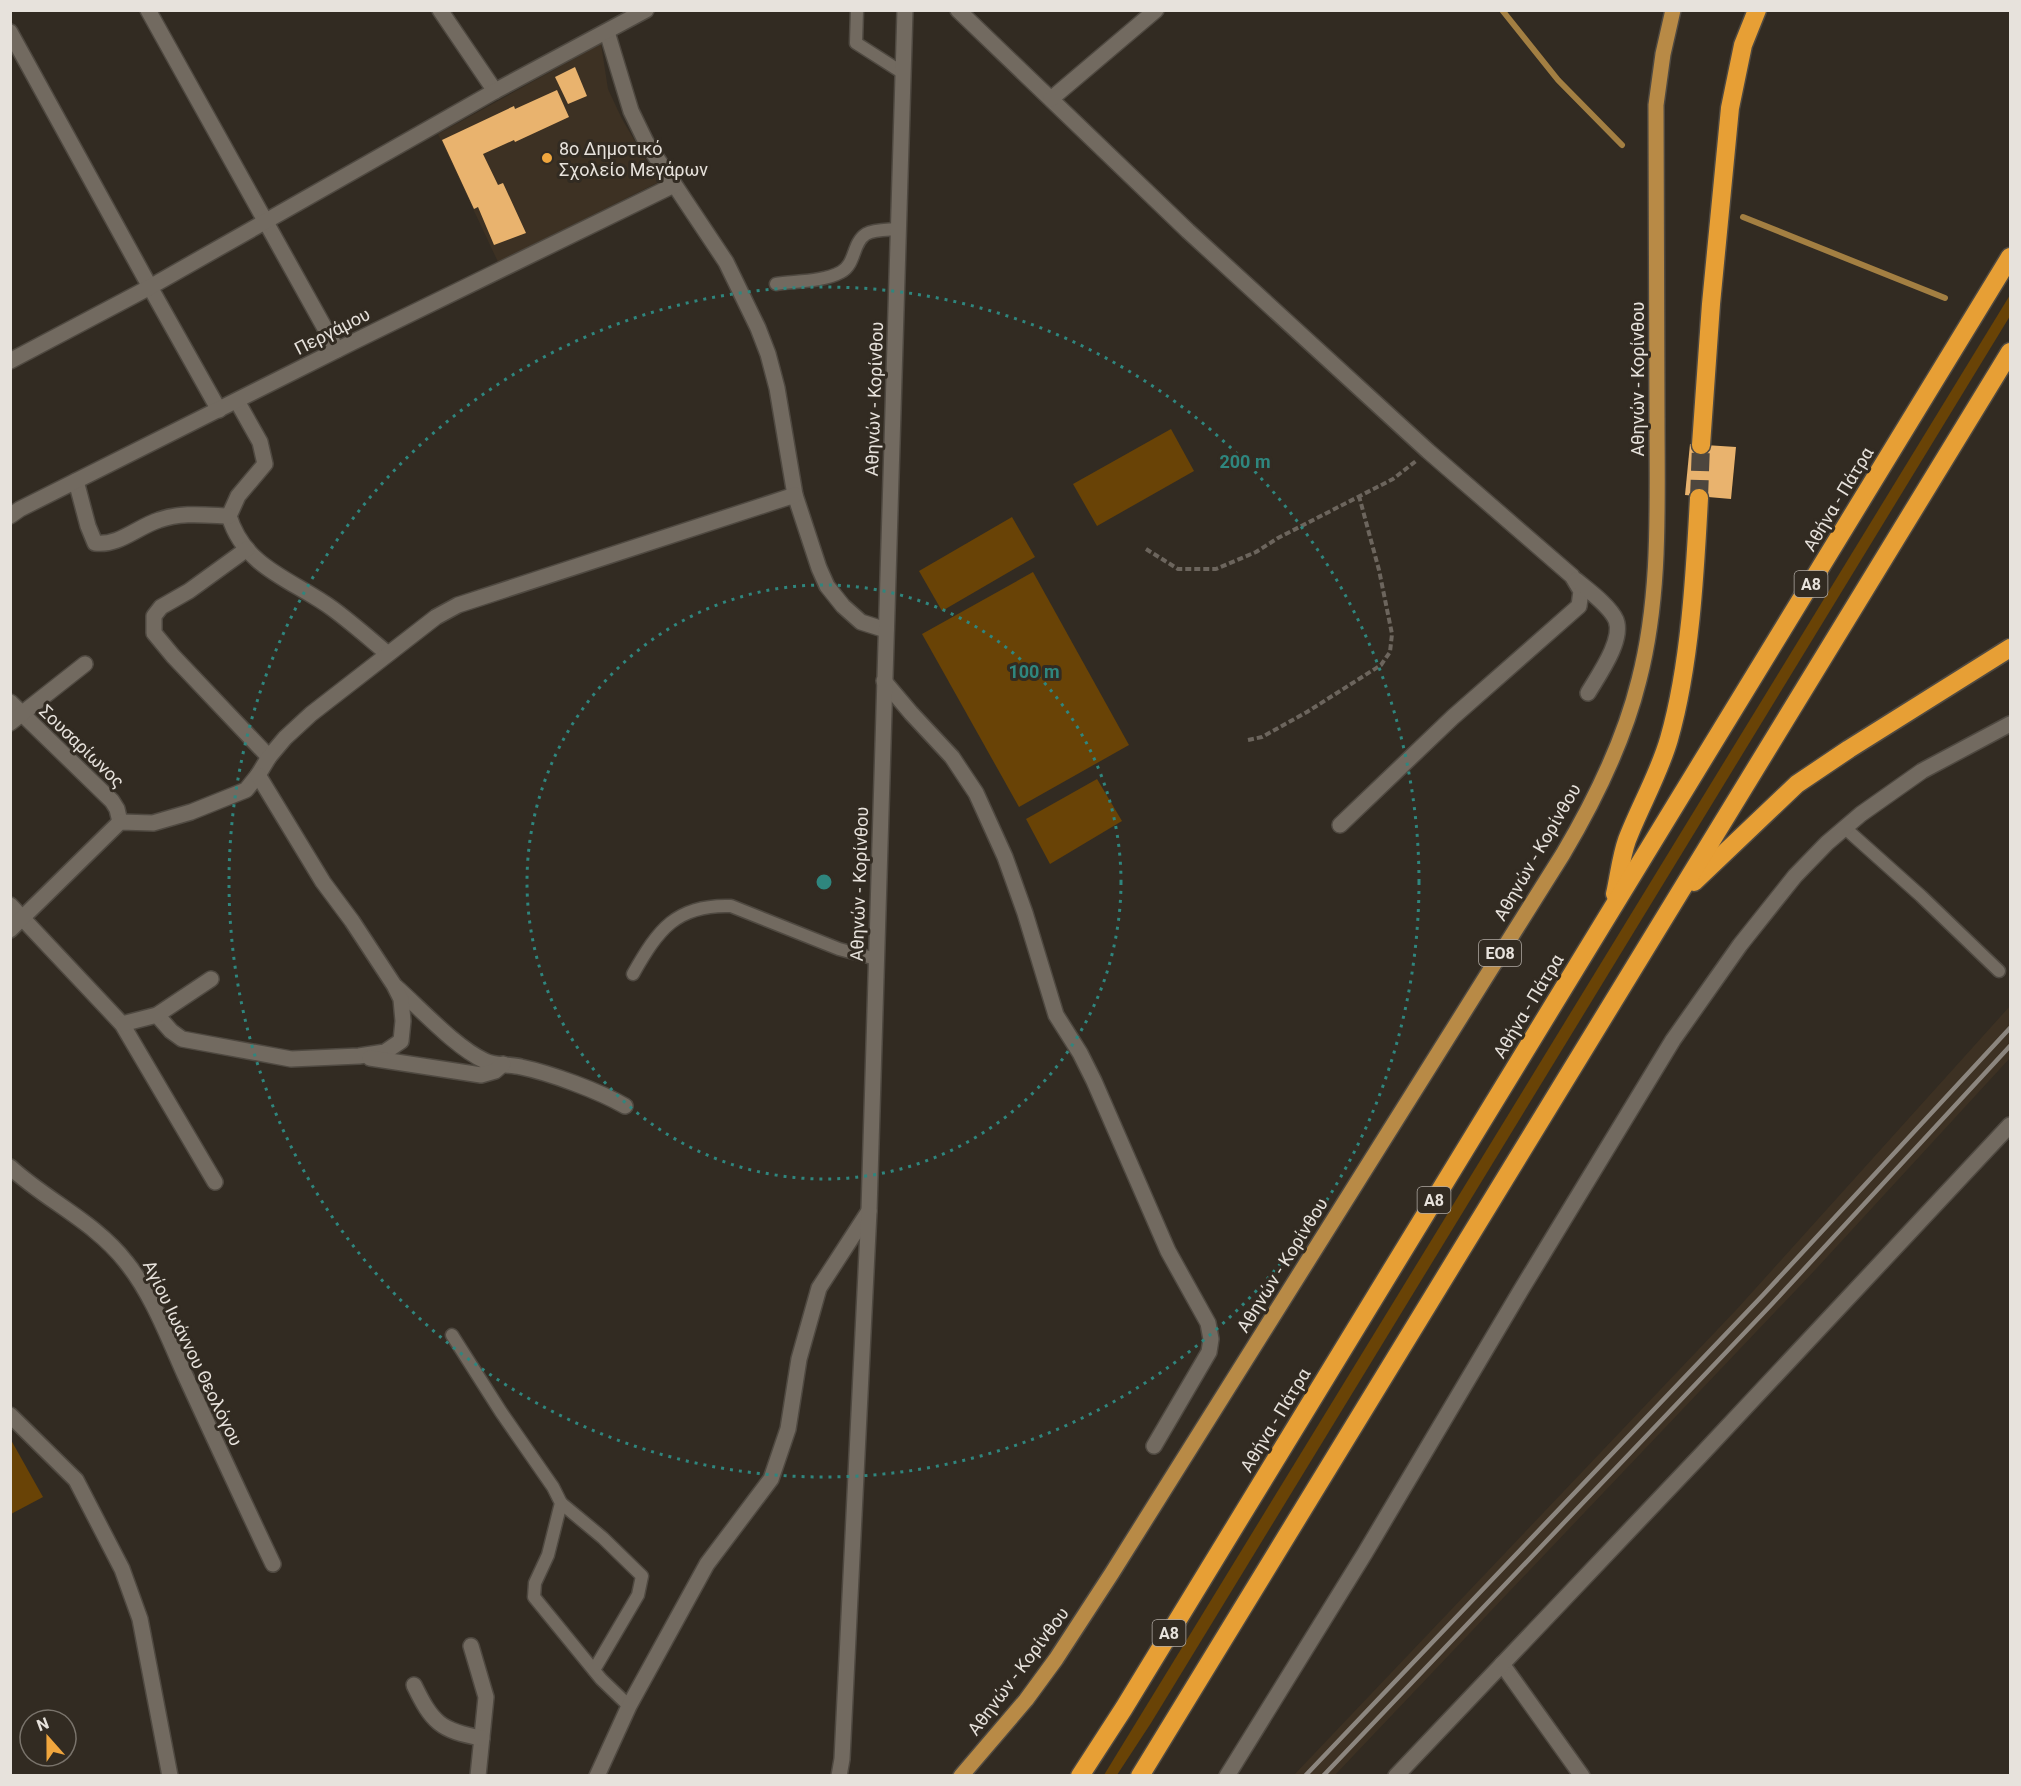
<svg xmlns="http://www.w3.org/2000/svg" width="2021" height="1786" viewBox="0 0 2021 1786" font-family="Roboto,sans-serif">
<style>
.built{fill:#3d3123}
.green{fill:#694306}
.lines{fill:none;stroke-linecap:round;stroke-linejoin:round}
.stream{stroke:#a37f42;stroke-width:6}
.building{fill:#e9b36e}
.motorway-tunnel{stroke:#4d463e;stroke-width:18;stroke-dasharray:18 9;stroke-linecap:butt}
.service-casing{stroke:#4f4941;stroke-width:15}
.minor-casing{stroke:#4f4941;stroke-width:18}
.tertiary-casing{stroke:#4f4941;stroke-width:18}
.secondary-casing{stroke:#4f4941;stroke-width:18}
.primary-casing{stroke:#4f4941;stroke-width:18}
.motorway-casing{stroke:#4f4941;stroke-width:21}
.path{stroke:#6c655d;stroke-width:4;stroke-dasharray:6 3;stroke-linecap:butt}
.service{stroke:#726a60;stroke-width:12}
.minor{stroke:#726a60;stroke-width:15}
.tertiary{stroke:#726a60;stroke-width:15}
.secondary{stroke:#726a60;stroke-width:15}
.primary{stroke:#b88a46;stroke-width:15}
.motorway{stroke:#e79f35;stroke-width:18}
.rail{stroke:#8c867f;stroke-width:4.5}
.ring{fill:none;stroke:#2f867e;stroke-width:3;stroke-dasharray:3 6}
.poi-dot{fill:#f0a63e;stroke:#322b22;stroke-width:2}
.labels{text-anchor:middle;dominant-baseline:central;stroke-width:6;stroke-linejoin:round;paint-order:stroke}
.shield{fill:#322b22;stroke:#b1aba4;stroke-width:1.5}
.shield-label{font-size:16px;font-weight:bold;fill:#e7e2dc}
.poi-label{font-size:18px;fill:#e7e2dc;stroke:#322b22;text-anchor:start}
.street-label{font-size:18px;fill:#e7e2dc;stroke:#322b22}
.centre{fill:#2f867e;stroke:#322b22;stroke-width:3}
.ring-label{font-size:18px;text-anchor:middle;font-weight:bold;fill:#2f867e;stroke:#322b22;stroke-width:6;stroke-linejoin:round;paint-order:stroke}
</style>
<rect width="100%" height="100%" fill="#322b22"/>
<g class="built">
<path d="M601,44L608,89L622,119L659,182L498,262L438,134Z"/>
<path d="M2010,1006V1058L1815,1270L1335,1775H1294L1737,1309Z"/>
</g>
<g class="green">
<path d="M2010,295V316L1151,1723L1117,1775H1104Z"/>
<path d="M1171,429L1194,471L1097,526L1073,484Z"/>
<path d="M1012,517L1035,557L942,611L919,571Z"/>
<path d="M1033,572L1129,745L1019,807L922,634Z"/>
<path d="M1097,779L1122,821L1050,864L1026,819Z"/>
<path d="M11,1440L43,1497L11,1514H10Z"/>
</g>
<g class="lines">
<g class="stream">
<path d="M1502,10L1558,80L1622,145"/>
<path d="M1743,217L1945,298"/>
</g>
</g>
<g class="building">
<path d="M575,67L587,96L568,104L555,77Z"/>
<path d="M557,90L569,117L515,142L514,140L483,154L498,185L503,183L526,233L494,245L478,207L474,209L442,140L514,106L515,109Z"/>
<path d="M1690,444L1736,447L1731,499L1685,495Z"/>
</g>
<g class="lines">
<path class="motorway-tunnel" d="M1699,498L1701,445"/>
<g class="service-casing">
<g id="service">
<path d="M857,10L856,43L903,73"/>
<path d="M776,284C795,281 823,282 841,272C856,264 852,243 866,234C875,229 888,230 898,229"/>
<path d="M1845,828L1921,896L1999,971"/>
<path d="M633,974C658,930 676,904 731,906L839,949L876,959"/>
<path d="M452,1335L501,1412L553,1487L561,1503L548,1555L535,1583L534,1597L601,1679L629,1706"/>
<path d="M561,1503L603,1538L642,1576L638,1595L594,1670"/>
</g>
</g>
<g class="minor-casing">
<g id="minor">
<path d="M148,10L337,350"/>
<path d="M440,10L495,91"/>
<path d="M958,10L1188,231L1428,451L1572,576L1581,591L1579,606L1453,717L1340,825"/>
<path d="M10,32L150,287L219,410"/>
<path d="M607,32L631,111L646,142L726,262L758,328L768,354L777,388L795,495L819,568L827,586L843,606L861,622L886,630"/>
<path d="M1051,99L1156,10"/>
<path d="M10,361L150,287L495,91L646,10"/>
<path d="M237,401L260,442L265,464L238,496L229,516C245,569 294,580 333,609C352,623 370,639 388,654"/>
<path d="M76,481L88,526L95,543C119,546 137,527 159,520C181,512 205,515 229,516"/>
<path d="M10,516L20,509L351,343L674,185"/>
<path d="M247,549L189,591L161,607L154,616V633L173,656L269,757"/>
<path d="M1576,580C1588,590 1610,606 1616,620C1624,640 1598,676 1588,693"/>
<path d="M884,681L911,713L952,757L976,793L1005,857L1025,913L1056,1015L1080,1053L1094,1081L1168,1251L1208,1323L1211,1339L1209,1352L1154,1446"/>
<path d="M10,702L112,801L117,809L120,822"/>
<path d="M10,723L85,664"/>
<path d="M10,905L122,1024L215,1182"/>
<path d="M10,930L120,822L153,823L191,812L246,790L258,775L269,757L285,738L311,714L436,617L458,605L795,495"/>
<path d="M396,987C421,1009 455,1047 485,1061C495,1066 510,1064 521,1067C550,1073 599,1091 625,1106"/>
<path d="M157,1015L171,1031L182,1039L291,1059L359,1056L385,1052L401,1041L403,1021L401,999L394,985L352,921L323,882L258,775"/>
<path d="M122,1024L157,1015L211,979"/>
<path d="M370,1058L481,1075L495,1071L503,1064"/>
<path d="M10,1167C47,1201 95,1222 126,1262C152,1294 168,1337 185,1375C214,1438 243,1501 273,1564"/>
<path d="M10,1415L76,1480L122,1569L140,1619L170,1776"/>
<path d="M471,1646L486,1697L478,1776"/>
<path d="M1502,1664L1582,1776"/>
<path d="M414,1685C432,1722 440,1731 482,1738"/>
<path d="M597,1776L629,1706L707,1564L771,1479L788,1429L799,1359L819,1288L869,1211"/>
<path d="M1227,1776L1365,1553L1521,1290L1673,1040L1740,945L1795,876L1827,843L1861,814L1922,771L2010,724"/>
</g>
</g>
<g class="tertiary-casing">
<path id="tertiary" d="M1396,1776L1700,1456L2010,1125"/>
</g>
<g class="secondary-casing">
<path id="secondary" d="M839,1776L842,1759L869,1211L905,10"/>
</g>
<g class="primary-casing">
<path id="primary" d="M961,1776L1026,1700L1056,1659L1112,1573L1563,854C1595,800 1624,741 1639,680C1661,595 1657,505 1657,418C1657,314 1656,210 1656,105L1663,54L1673,10"/>
</g>
<g class="motorway-casing">
<g id="motorway">
<path d="M1701,445L1711,304L1730,108L1743,45L1757,10"/>
<path d="M1694,882L1797,784L1849,749L2010,648"/>
<path d="M1615,894C1619,876 1621,857 1627,840C1640,806 1659,774 1669,739C1690,666 1695,574 1699,498"/>
<path d="M1080,1776L1124,1708L2010,257"/>
<path d="M1140,1776L2010,352"/>
</g>
</g>
<g class="path">
<path d="M1146,549L1178,569H1216L1256,552L1278,538L1393,479L1416,461"/>
<path d="M1248,740L1262,737L1307,712L1381,665L1390,652L1392,634L1379,570L1359,496"/>
</g>
<use href="#service" class="service"/>
<use href="#minor" class="minor"/>
<use href="#tertiary" class="tertiary"/>
<use href="#secondary" class="secondary"/>
<use href="#primary" class="primary"/>
<use href="#motorway" class="motorway"/>
<g class="rail">
<path d="M1305,1776L1763,1295L2010,1028"/>
<path d="M1323,1776L1771,1305L2010,1046"/>
</g>
</g>
<g class="ring">
<circle cx="824" cy="882" r="297"/>
<circle cx="824" cy="882" r="595"/>
</g>
<circle class="poi-dot" cx="547" cy="158" r="6"/>
<g class="labels">
<g class="shield">
<rect x="1794.5" y="571" width="33" height="26" rx="4.5"/>
<rect x="1479" y="940" width="42" height="26" rx="4.5"/>
<rect x="1417.5" y="1187" width="33" height="26" rx="4.5"/>
<rect x="1152.5" y="1620" width="33" height="26" rx="4.5"/>
</g>
<g class="shield-label">
<text x="1811" y="584">Α8</text>
<text x="1500" y="953">ΕΟ8</text>
<text x="1434" y="1200">Α8</text>
<text x="1169" y="1633">Α8</text>
</g>
<g class="poi-label">
<text x="559" y="148">8ο Δημοτικό<tspan x="559" dy="21">Σχολείο Μεγάρων</tspan></text>
</g>
<g class="street-label">
<text transform="translate(332 331) rotate(-27)">Περγάμου</text>
<text transform="translate(1637 379) rotate(-90)">Αθηνών - Κορίνθου</text>
<text transform="translate(874 399) rotate(-88)">Αθηνών - Κορίνθου</text>
<text transform="translate(1838 499) rotate(-59)">Αθήνα - Πάτρα</text>
<text transform="translate(82 746) rotate(44)">Σουσαρίωνος</text>
<text transform="translate(1537 852) rotate(-60)">Αθηνών - Κορίνθου</text>
<text transform="translate(859 884) rotate(-88)">Αθηνών - Κορίνθου</text>
<text transform="translate(1528 1006) rotate(-59)">Αθήνα - Πάτρα</text>
<text transform="translate(1282 1265) rotate(-58)">Αθηνών - Κορίνθου</text>
<text transform="translate(193 1353) rotate(64)">Αγίου Ιωάννου Θεολόγου</text>
<text transform="translate(1275 1420) rotate(-59)">Αθήνα - Πάτρα</text>
<text transform="translate(1018 1671) rotate(-53)">Αθηνών - Κορίνθου</text>
</g>
</g>
<circle cx="824" cy="882" r="9" class="centre"/>
<g class="ring-label">
<text x="1245" y="468">200 m</text>
<text x="1034" y="678">100 m</text>
</g>
<rect width="2021" height="1786" fill="none" stroke="#e7e2dc" stroke-width="24"/>
<g transform="translate(48 1738) rotate(339)"><circle r="28" fill="#322b22" stroke="#7a746c" stroke-width="1.5"/>
<path d="M0-4.5L10 22L0 15L-10 22Z" fill="#f0a63e"/>
<text y="-9" font-size="16" font-weight="bold" text-anchor="middle" fill="#e7e2dc">N</text>
</g>
</svg>
